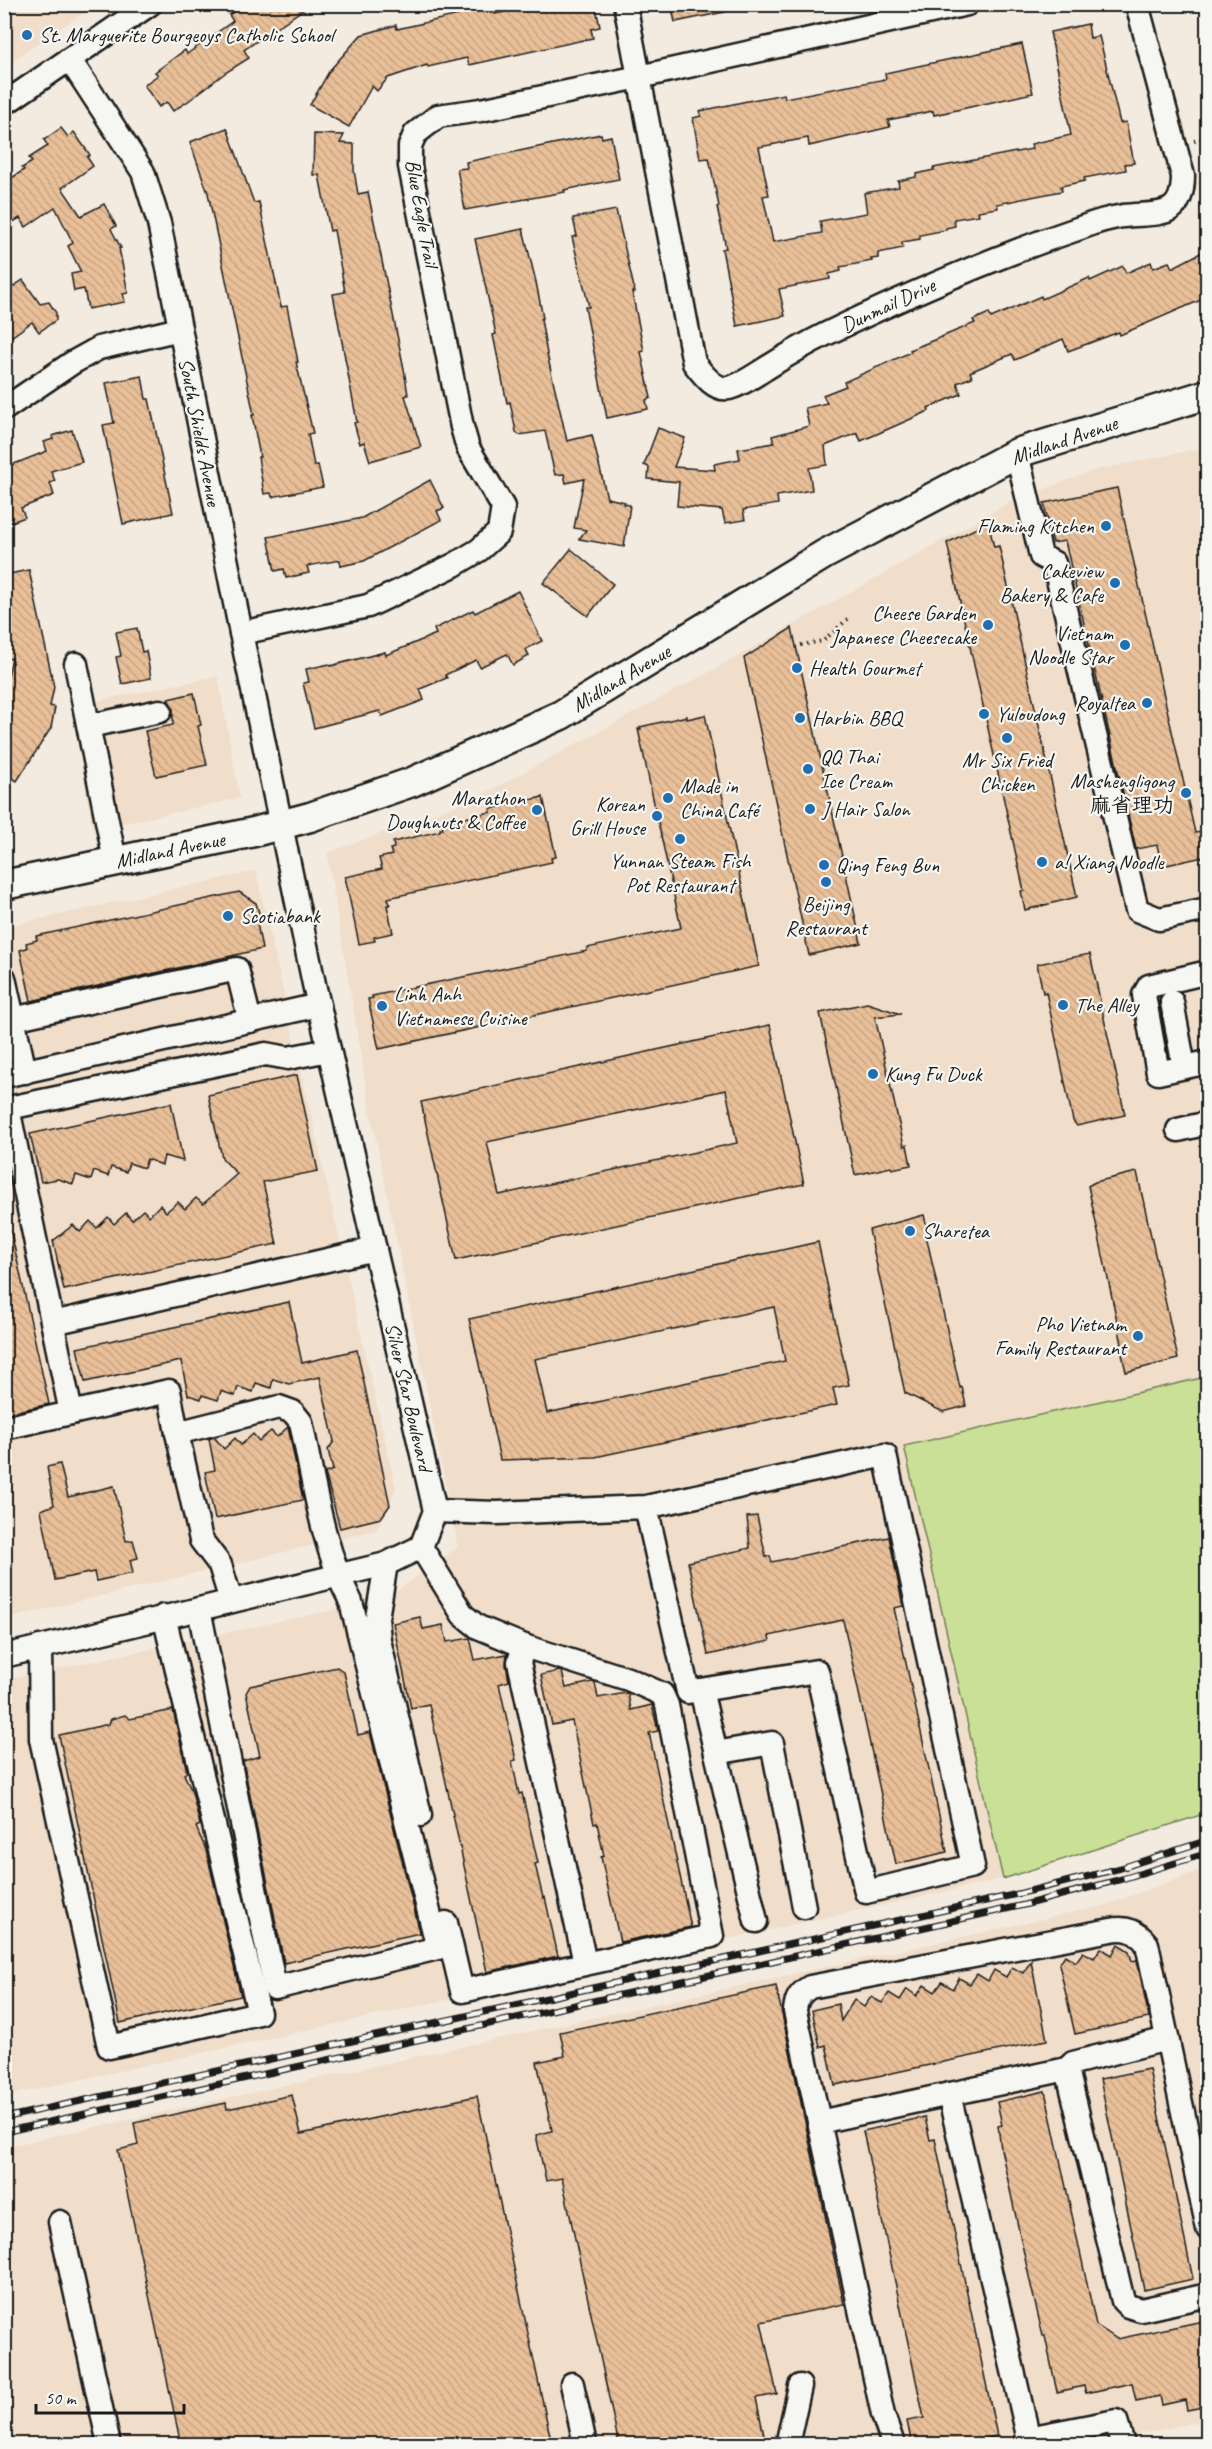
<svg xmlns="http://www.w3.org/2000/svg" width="1212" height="2449" viewBox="0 0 1212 2449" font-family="Caveat,'LXGW WenKai TC',sans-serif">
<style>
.built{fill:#f0deca}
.green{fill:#c9e096;stroke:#727e59;stroke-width:1.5}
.building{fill:url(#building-back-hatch);stroke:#1c1c1c;stroke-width:1.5;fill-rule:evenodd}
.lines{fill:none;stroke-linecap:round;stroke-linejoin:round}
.minor-casing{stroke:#1c1c1c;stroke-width:27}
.major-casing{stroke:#1c1c1c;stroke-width:33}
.path{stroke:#1c1c1c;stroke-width:4;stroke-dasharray:1.5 4.5;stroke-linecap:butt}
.minor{stroke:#f6f6f2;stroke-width:22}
.major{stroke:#f6f6f2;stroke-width:28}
.rail-casing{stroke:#1c1c1c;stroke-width:7}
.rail{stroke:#f6f6f2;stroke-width:4.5;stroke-dasharray:14;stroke-linecap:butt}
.poi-dot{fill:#1f6fb2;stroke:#f6f6f2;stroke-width:2}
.labels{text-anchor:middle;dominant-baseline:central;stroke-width:4.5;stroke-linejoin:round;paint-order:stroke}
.poi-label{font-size:21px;fill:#1c1c1c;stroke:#f6f6f2;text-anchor:start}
.street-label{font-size:21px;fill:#1c1c1c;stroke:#f6f6f2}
</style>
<defs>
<pattern id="building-back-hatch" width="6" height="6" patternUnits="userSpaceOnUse" patternTransform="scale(1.5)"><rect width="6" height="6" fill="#e8bf98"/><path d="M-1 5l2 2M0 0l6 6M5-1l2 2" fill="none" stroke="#c6a482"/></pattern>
</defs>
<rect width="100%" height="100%" fill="#f3ebe0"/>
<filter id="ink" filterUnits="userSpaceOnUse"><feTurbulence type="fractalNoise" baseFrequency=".0167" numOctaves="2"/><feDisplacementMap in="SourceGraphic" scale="12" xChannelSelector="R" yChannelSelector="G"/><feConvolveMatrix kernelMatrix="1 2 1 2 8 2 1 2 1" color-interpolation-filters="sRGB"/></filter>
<g filter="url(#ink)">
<g class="built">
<path d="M5,4H95V5L5,66Z"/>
<path d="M1207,447V1385L1205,1378L904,1447L1003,1879L5,2096L4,1680L385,1599L458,1547L369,1104L327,853L476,798L726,663L1008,503L1095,470Z"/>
<path d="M218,676L240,798L93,830L71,706Z"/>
<path d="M256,871L396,1489L377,1530L5,1619L4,927Z"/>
<path d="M1207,1868V2420L1093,2444H5L4,2147L1103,1906Z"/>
</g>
<path class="green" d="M1206,1377L1207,1813L1003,1879L904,1446Z"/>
<g class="building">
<path d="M245,4H311L244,50L249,58L225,73L187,102L173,111L167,102L159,107L144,85L158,75L155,72L185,50L187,54L233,21L229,15Z"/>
<path d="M487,4H493L495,14L538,4H595L600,27L591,29L593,38L469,65L467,58L428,67L427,65L388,78L377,91L372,86L349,127L310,105L330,70L361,35L396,25L397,29L459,15L458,11Z"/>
<path d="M671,4H724L725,12L675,22Z"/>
<path d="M1088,24L1090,38L1099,36L1120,123L1126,122L1134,163L1125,164L1126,170L1084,178L1085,181L1061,186L1062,191L997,204L998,208L978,211L979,215L954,219L955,226L946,228V230L920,235V239L902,242L903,248L878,253V258L871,259L872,261L840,267L841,271L829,274L830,279L779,289L785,316L737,326L722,249L726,248L717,207L719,206L709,158L700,159L693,118L701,116L700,111L752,100L784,94L785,98L886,79L885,73L1022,44L1033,93L934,115L933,111L888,120L890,127L831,141L809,146L808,138L759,147L769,195L763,196L773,242L822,233L820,221L867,213L864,193L899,187L898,181L916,177V174L934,170L933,168L1032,149L1031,144L1071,135L1050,32Z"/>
<path d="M61,128L68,137L74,132L90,155L87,157L93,166L62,188L81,216L104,204L116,226L111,229L121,248H119L128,293L123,294L125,302L88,309L84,289L74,291L71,274L81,272L68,246L73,243L55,207L26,227L20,218L4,227V183L24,170L22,168L32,162L29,158L48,146L44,140Z"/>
<path d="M227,128L254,203L259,202L281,307L287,306L298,362H296L313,433L308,434L314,466L318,465L323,487L272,497L271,493L264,494L258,457H260L252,415H254L208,193L190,142Z"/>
<path d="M314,134L344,135L340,143L354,144V170L358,194L368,192L404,369L408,395L405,396L421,447L370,461L364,442L360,444L354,423L357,422L333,294L345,292L334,230L330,231L319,175H313Z"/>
<path d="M601,134L602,138L611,136L619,179L564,190L565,192L465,210L457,169L467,168L466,162Z"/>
<path d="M616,210L635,292H632L644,351L641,352L651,398L646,400L648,409L607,418L585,307H589L572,237L577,236L573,218Z"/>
<path d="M523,229L536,282L543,318L541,319L547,354L567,441L592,435L607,498L625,502L624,504L630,505L624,547L579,539L586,530L574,528L584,479L566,483L564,474L555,475L545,431L519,435L516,432L510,402L507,403L493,335L496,334L475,239Z"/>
<path d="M1208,249V297L1120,335L1119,332L1068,351L1063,339L1015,360L1012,354L970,372L972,377L957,383L961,394L928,408L929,411L861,441L857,433L825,446L827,465L809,468L812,490L777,496L778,504L743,510L745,520L725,523L722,510L677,506L679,482L648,479L649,467L644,465L658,428L685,438L674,467L715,470L714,464L740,459L738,449L774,443L772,436L809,426L805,408L827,403L823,395L846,386L844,382L911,352L910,350L975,323L973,320L989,313L991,318L1041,296L1042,299L1089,278L1090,281L1123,266L1126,273L1151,262L1153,268L1169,262L1172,268Z"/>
<path d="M23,280L40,304L49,302L56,313V320L39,332L32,322L4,342V293Z"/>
<path d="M142,376L146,399H149L173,513L123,524L103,425L114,423L106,383Z"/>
<path d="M72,430L82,462L51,471L55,481L50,483L54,495L21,508L25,517L4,525V468L47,451L44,442L53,439L52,436Z"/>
<path d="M430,480L444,508L437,511L441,520L364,561L341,566L340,560L307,566L309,573L286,578L284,569L275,571L268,537L362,518Z"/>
<path d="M1117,488L1195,833L1208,831V856L1162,866L1157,845L1136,849L1065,541L1053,543L1044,503Z"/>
<path d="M988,522L994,547L999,546L1077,897L1025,910L1021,891H1024L947,543Z"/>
<path d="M571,549L613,584L588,616L543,583Z"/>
<path d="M29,570L54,687L50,706L55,707L51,728L17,781L4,773V693L12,658L4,660V575Z"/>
<path d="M518,591L542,641L526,649L529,656L513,665L507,654L480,667L476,660L445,675L447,678L420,689L424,700L382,716L380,711L314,728L303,683L309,682L306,669L329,664L330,666L385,652L386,655L436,634L434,629L473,610L475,613Z"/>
<path d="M137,628L142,652L146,651L151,678L122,684L116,657L121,656L116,632Z"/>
<path d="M792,628L861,943L809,955L744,658Z"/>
<path d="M194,693L201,725L198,726L207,765L156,776L145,731L173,725V708L168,699Z"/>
<path d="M705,715L759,966L379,1049L368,999L373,998L372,996L587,951V948L681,928L638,729H641L640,727L687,716V719Z"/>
<path d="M543,797L556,857L551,858L552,862L388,898L390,905H387L393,933L374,937L375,941L359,944L345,877L382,869L379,858L392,855L390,849L394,848L393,842L440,831V829H443L442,823L491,812L490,809Z"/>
<path d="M239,892L256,903L259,913L256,918L262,949L31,1001L20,950L27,948L26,943L37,940L36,936Z"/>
<path d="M1090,954L1125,1115L1077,1126L1073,1121L1046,992L1043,993L1037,964Z"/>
<path d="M867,1003L901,1014L875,1017L904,1146L907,1145L911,1165L892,1169L891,1167L855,1175L820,1013Z"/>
<path d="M770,1025L804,1184L456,1260L421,1102ZM726,1090L737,1143L499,1195L487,1142Z"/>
<path d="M297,1075L318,1171L263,1182L277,1244L64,1290L53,1241L73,1225L80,1232L90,1221L97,1228L108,1217L114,1224L126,1213L132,1220L143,1210L149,1216L160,1205L166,1212L178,1202L185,1209L196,1198L203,1204L237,1174L222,1158L208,1095Z"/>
<path d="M171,1103L183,1161L164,1156L162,1165L147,1159L144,1168L129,1163L126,1172L111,1167L108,1176L94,1171L91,1180L76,1175L73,1184L58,1179L41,1182L30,1134Z"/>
<path d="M1137,1172L1178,1359L1126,1372L1120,1345L1122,1344L1088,1186L1095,1182Z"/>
<path d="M924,1215L929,1235H926L960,1388L962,1387L966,1406L943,1412L905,1393L869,1230Z"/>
<path d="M11,1232L49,1404L4,1414V1233Z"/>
<path d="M818,1242L849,1385L833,1388L837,1405L595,1457L500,1460L469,1319ZM774,1307L785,1361L547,1413L535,1359Z"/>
<path d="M289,1302L302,1363L357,1350L390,1505L381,1518L340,1528L325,1473L333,1470L328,1450L334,1441L320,1377L289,1384L273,1379L271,1388L256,1383L253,1392L238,1387L235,1396L221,1391L218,1400L202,1395L201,1399L188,1395L181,1361L85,1382L77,1348Z"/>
<path d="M288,1427L303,1500L215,1519L205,1472L215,1470L209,1439L214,1437L224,1449L235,1438L241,1445L253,1434L259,1441L271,1431L277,1437Z"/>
<path d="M60,1464L68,1497L114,1486L126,1541L133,1540L138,1558L130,1560L133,1573L96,1581L94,1572L55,1580L41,1510L54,1505L47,1467Z"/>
<path d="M757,1516L766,1557L770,1556L772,1562L889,1537L903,1606L894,1608L947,1852L896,1864L843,1620L769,1636L770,1641L708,1655L688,1562L750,1548L747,1517Z"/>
<path d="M420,1617L423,1629L443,1625L447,1642L470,1638L475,1660L507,1654L506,1664L509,1681L499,1684L516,1760L512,1761L519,1794L522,1793L538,1863L535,1864L543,1898L545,1897L558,1956L487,1972L429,1704L411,1708L393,1623Z"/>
<path d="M337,1667L344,1672L358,1735L370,1732L420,1933L284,1963L243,1761L260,1756L246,1693L250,1686Z"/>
<path d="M559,1671L562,1672L566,1688L592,1682L595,1683L598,1698L626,1693L628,1694L631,1710L652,1705L658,1731L649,1733L691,1927L620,1942L601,1857L604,1856L597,1823L594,1824L572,1721L552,1725L541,1675Z"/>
<path d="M173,1710L187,1772L184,1774L192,1792L200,1825L196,1827L206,1850L241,1996L120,2023L59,1735L109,1724L111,1719L125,1715L130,1719Z"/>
<path d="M1118,1944L1129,1951L1132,1961L1137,1960L1149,2018L1075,2034L1059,1964L1065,1955L1076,1962L1083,1952L1094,1958L1101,1948L1112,1955Z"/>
<path d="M1031,1961L1047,2040L835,2085L826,2045L820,2047L812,2010L838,2004L841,2021L854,2000L864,2007L871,1997L882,2003L889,1993L900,2000L907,1989L917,1996L924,1985L935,1992L942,1982L953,1989L959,1978L970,1984L977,1974L988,1981L994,1970L1006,1977L1012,1967L1023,1973Z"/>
<path d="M776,1986L844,2304L761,2322L777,2394L756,2398L766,2445H619L562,2178L546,2181L536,2135L552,2131L537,2062L565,2056L560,2032Z"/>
<path d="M1149,2069L1193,2279L1144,2290L1100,2079Z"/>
<path d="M1045,2091L1096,2325L1117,2339L1208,2320V2406L1187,2410L1185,2400L1162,2405L1160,2396L1136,2401L1132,2383L1086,2393L1084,2386L1057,2392L1045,2336H1043L1032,2290L1001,2149L998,2126L1002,2125L997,2102Z"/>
<path d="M292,2095L301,2134L477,2096L552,2445H181L118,2150L138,2145L134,2123L226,2103L227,2109Z"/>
<path d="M925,2117L930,2140L935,2139L997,2436L974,2441L975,2445H912L907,2421L924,2418L863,2131Z"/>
</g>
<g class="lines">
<g class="minor-casing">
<g id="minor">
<path d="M625,4L694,363C702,373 714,391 729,388C742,385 755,375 765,369C784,357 804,345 824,335C909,294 994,257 1083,227C1096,222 1110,218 1123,216C1156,212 1183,221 1183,176L1137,4"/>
<path d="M4,104L150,4"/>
<path d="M4,409L72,363L99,348L180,329"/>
<path d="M1017,453L1041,556L1054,563L1137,910L1159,919L1208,909"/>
<path d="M241,633L368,606L454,565L479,550L499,532L503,507L468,448L462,427L410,166V146L415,134L438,116L481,110L639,77L967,4"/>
<path d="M76,664L115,861"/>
<path d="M89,726L160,711"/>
<path d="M1204,973L1149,986L1144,995L1158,1073L1208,1062"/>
<path d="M4,978L25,1072"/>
<path d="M1172,1002L1184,1067"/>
<path d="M13,1019L237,969L250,1021"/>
<path d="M4,1076L319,1005"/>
<path d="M8,1108L71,1413"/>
<path d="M4,1109L266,1054L288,1058L329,1050"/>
<path d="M1178,1130L1208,1123"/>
<path d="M53,1323L375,1249"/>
<path d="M4,1428L169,1391L177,1433"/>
<path d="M435,1511L497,1513L646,1507L688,1692L817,1671L866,1892L973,1866L885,1455L646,1507"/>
<path d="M421,1547L463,1615L478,1627L524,1646L628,1679L662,1694L667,1705L712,1936L462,1991L446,1923"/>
<path d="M386,1564L377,1618L379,1640L420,1815"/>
<path d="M199,1609L275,1988L438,1948L351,1602C322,1547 314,1483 301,1422L293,1412L279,1407L177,1433L201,1540L220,1565L231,1601"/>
<path d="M524,1646L519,1662L585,1963"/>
<path d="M40,1647L41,1739L109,2047L259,2013L164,1616"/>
<path d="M4,1656L386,1564L421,1547L435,1511L314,984L241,633L159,223L143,172L70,60"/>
<path d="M701,1690L756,1921"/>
<path d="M716,1753L772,1743L804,1907"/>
<path d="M1167,2039L1073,2063L1067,2069L1123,2301L1128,2306L1141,2310L1208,2295"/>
<path d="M949,2094L1030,2444"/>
<path d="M819,2122L1067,2069"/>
<path d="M60,2222L109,2444"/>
<path d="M572,2384L585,2444"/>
<path d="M1028,2438L1116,2421L1123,2444"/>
<path d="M790,2444L789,2436L800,2386"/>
<path d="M893,2444L883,2415L795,2011C796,1999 800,1993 810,1987L1111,1930C1127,1927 1137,1931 1147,1944L1208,2229"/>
</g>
</g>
<g class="major-casing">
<path id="major" d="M4,885L254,832L310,817L412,782L561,715L825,554L1017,453L1208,394"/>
</g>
<g class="path">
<path d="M1194,141L1208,138"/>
<path d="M801,645L823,641L851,616"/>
</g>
<use href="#minor" class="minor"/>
<use href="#major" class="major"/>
<g class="rail-casing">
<g id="rail">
<path d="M4,2118L1022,1893L1121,1868L1208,1840"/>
<path d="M4,2132L1024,1905L1122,1879L1208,1853"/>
</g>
</g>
<use href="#rail" class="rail"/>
</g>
</g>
<g class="poi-dot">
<circle cx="27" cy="35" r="6"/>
<circle cx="1106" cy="526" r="6"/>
<circle cx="1115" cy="583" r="6"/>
<circle cx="988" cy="625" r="6"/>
<circle cx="1125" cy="645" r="6"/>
<circle cx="797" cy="668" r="6"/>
<circle cx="1147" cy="703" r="6"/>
<circle cx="984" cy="714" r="6"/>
<circle cx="800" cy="718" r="6"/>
<circle cx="1007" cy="738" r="6"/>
<circle cx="808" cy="769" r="6"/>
<circle cx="1186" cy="793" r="6"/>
<circle cx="668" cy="798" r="6"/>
<circle cx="810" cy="809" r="6"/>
<circle cx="537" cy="810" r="6"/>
<circle cx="657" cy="816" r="6"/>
<circle cx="680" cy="839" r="6"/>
<circle cx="1042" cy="862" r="6"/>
<circle cx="824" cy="865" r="6"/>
<circle cx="826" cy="882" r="6"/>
<circle cx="228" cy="916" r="6"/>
<circle cx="1063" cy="1005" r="6"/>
<circle cx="382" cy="1006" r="6"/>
<circle cx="873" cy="1074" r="6"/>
<circle cx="910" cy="1231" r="6"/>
<circle cx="1138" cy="1336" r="6"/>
</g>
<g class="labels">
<g class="poi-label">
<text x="39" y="35">St. Marguerite Bourgeoys Catholic School</text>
<text x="1094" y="526" text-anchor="end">Flaming Kitchen</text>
<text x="1103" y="571" text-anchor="end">Cakeview<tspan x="1103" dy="24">Bakery &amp; Cafe</tspan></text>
<text x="976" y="613" text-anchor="end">Cheese Garden<tspan x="976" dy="24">Japanese Cheesecake</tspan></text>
<text x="1113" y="633" text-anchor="end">Vietnam<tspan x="1113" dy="24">Noodle Star</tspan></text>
<text x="809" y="668">Health Gourmet</text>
<text x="1135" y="703" text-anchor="end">Royaltea</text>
<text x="996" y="714">Yuloudong</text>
<text x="812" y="718">Harbin BBQ</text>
<text x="820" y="757">QQ Thai<tspan x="820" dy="24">Ice Cream</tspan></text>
<text x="1007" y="760" text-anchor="middle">Mr Six Fried<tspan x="1007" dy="24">Chicken</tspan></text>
<text x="1174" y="781" text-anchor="end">Mashengligong<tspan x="1174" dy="24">麻省理功</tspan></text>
<text x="680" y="786">Made in<tspan x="680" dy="24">China Café</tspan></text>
<text x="525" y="798" text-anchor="end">Marathon<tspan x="525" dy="24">Doughnuts &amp; Coffee</tspan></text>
<text x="645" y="804" text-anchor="end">Korean<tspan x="645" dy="24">Grill House</tspan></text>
<text x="822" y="809">J Hair Salon</text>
<text x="680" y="861" text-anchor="middle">Yunnan Steam Fish<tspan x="680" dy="24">Pot Restaurant</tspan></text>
<text x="1054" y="862">a! Xiang Noodle</text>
<text x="836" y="865">Qing Feng Bun</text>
<text x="826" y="904" text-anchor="middle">Beijing<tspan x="826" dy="24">Restaurant</tspan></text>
<text x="240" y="916">Scotiabank</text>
<text x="394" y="994">Linh Anh<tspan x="394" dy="24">Vietnamese Cuisine</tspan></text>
<text x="1075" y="1005">The Alley</text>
<text x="885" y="1074">Kung Fu Duck</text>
<text x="922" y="1231">Sharetea</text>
<text x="1126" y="1324" text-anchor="end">Pho Vietnam<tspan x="1126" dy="24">Family Restaurant</tspan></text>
</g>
<g class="street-label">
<text transform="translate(422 213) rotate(80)">Blue Eagle Trail</text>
<text transform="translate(888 305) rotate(-25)">Dunmail Drive</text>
<text transform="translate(200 432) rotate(79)">South Shields Avenue</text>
<text transform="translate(1064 440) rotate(-19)">Midland Avenue</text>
<text transform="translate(621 678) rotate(-31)">Midland Avenue</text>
<text transform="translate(170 850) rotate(-12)">Midland Avenue</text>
<text transform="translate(409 1397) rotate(77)">Silver Star Boulevard</text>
</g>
</g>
<rect width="1212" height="2449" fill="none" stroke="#f6f6f2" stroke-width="24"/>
<rect x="12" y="12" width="1188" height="2425" fill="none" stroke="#1c1c1c" stroke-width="2" filter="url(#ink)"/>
<path d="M36 2404v9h148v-9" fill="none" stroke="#1c1c1c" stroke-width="3"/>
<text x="45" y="2404" font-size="18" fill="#1c1c1c" stroke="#f6f6f2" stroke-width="4.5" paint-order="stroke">50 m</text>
</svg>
